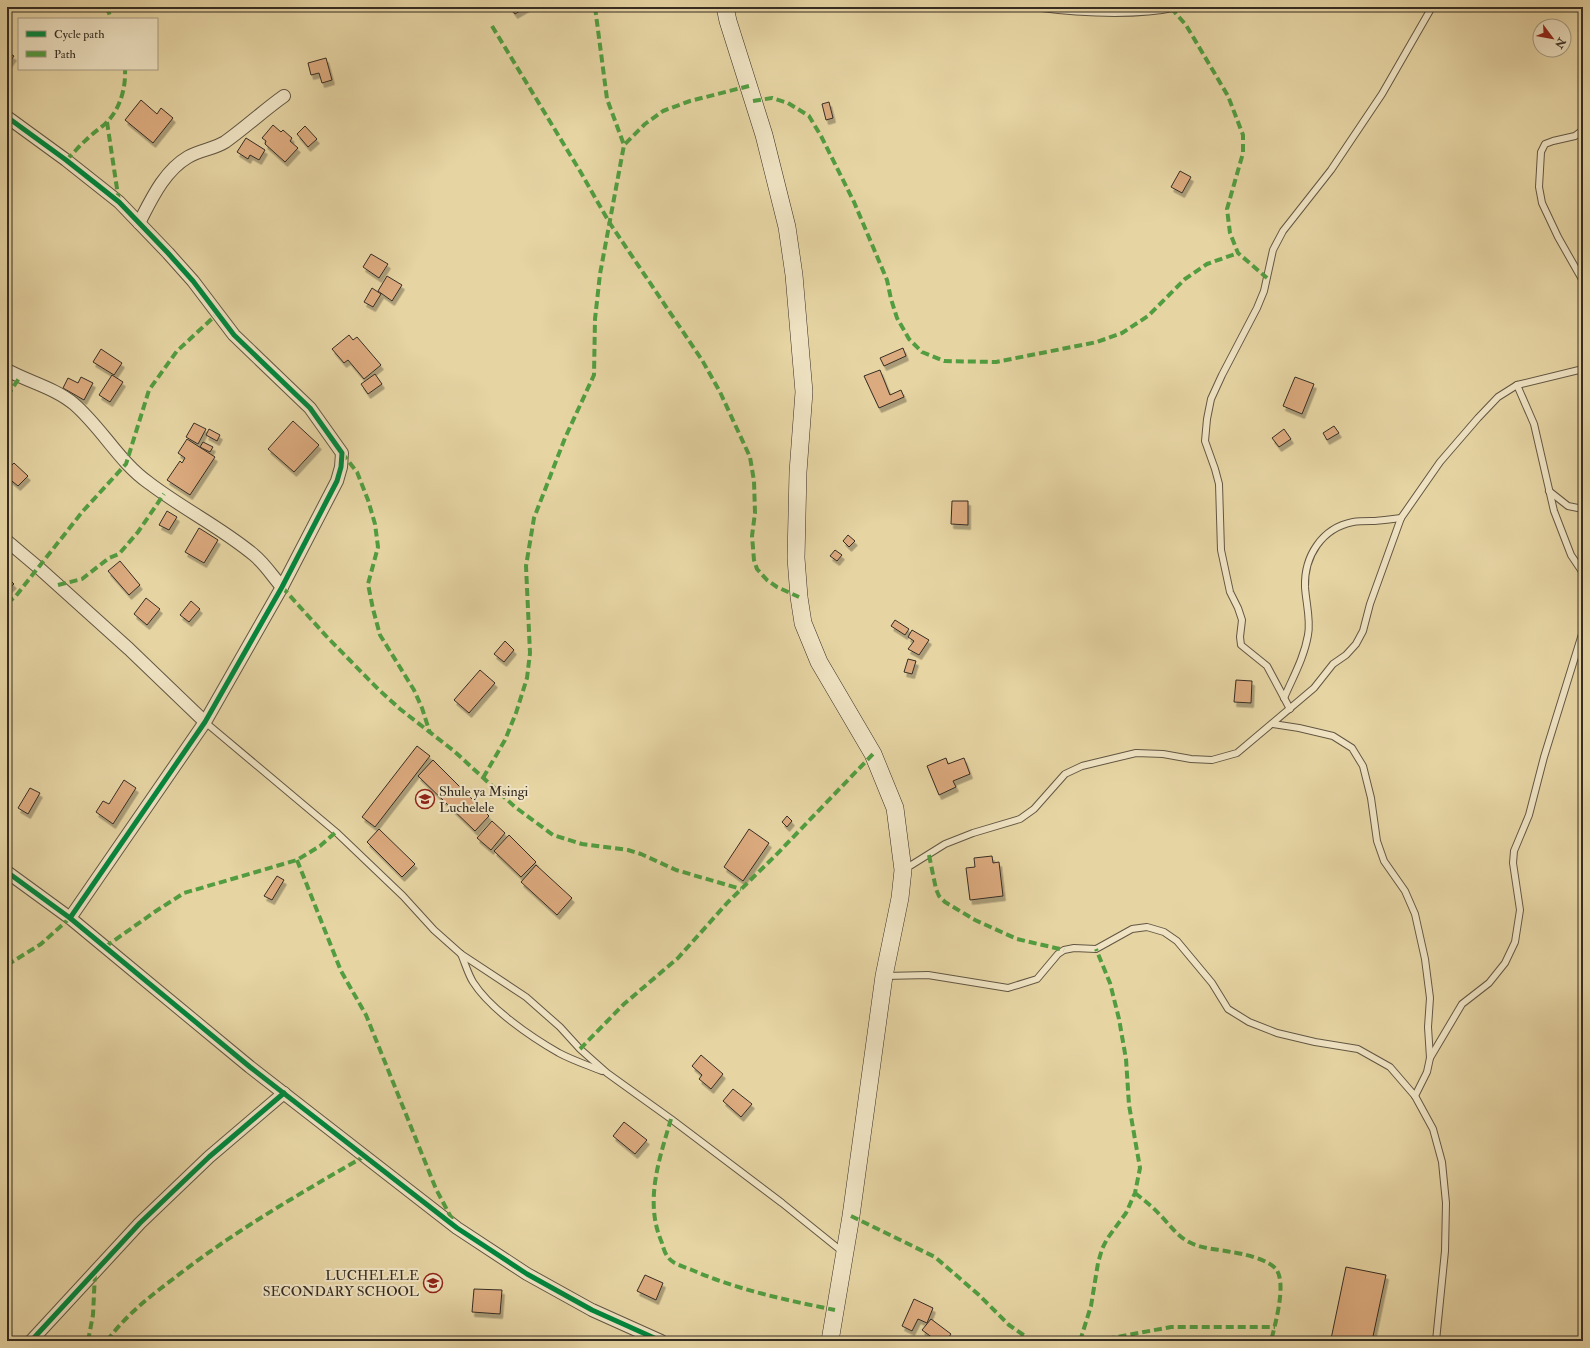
<svg xmlns="http://www.w3.org/2000/svg" width="1590" height="1348" viewBox="0 0 1590 1348" font-family="'IM FELL Double Pica',serif">
<style>
.building{fill:#dbaa7e;stroke:#362d23;filter:url(#shadow)}
.lines{fill:none;stroke-linecap:round;stroke-linejoin:round}
.lane-casing{stroke:#625743;stroke-width:8}
.street-casing{stroke:#625743;stroke-width:14}
.secondary-casing{stroke:#362d23;stroke-width:18}
.lane{stroke:#efe3c3;stroke-width:6}
.street{stroke:#efe3c3;stroke-width:12}
.secondary{stroke:#efe3c3;stroke-width:17}
.quiet{stroke:#519d40;stroke-width:4;stroke-dasharray:8 4;stroke-linecap:butt}
.cycleway-casing{stroke:#efe3c3;stroke-width:8}
.cycleway{stroke:#00873e;stroke-width:5}
.labels{text-anchor:middle;dominant-baseline:central;stroke-width:4;stroke-linejoin:round;paint-order:stroke}
.poi-label{font-size:14px;fill:#362d23;stroke:#efe3c3;text-anchor:start}
</style>
<defs>
<filter id="shadow"><feDropShadow dx="2.5" dy="4.5" stdDeviation="0" flood-color="#0004"/></filter>
</defs>
<rect width="100%" height="100%" fill="#e6d4a3"/>
<filter id="stains"><feTurbulence type="fractalNoise" baseFrequency=".005" numOctaves="4"/><feColorMatrix values="0 0 0 0 .2 0 0 0 0 .09 0 0 0 0 .02 0 0 0 .5 -.17"/></filter>
<radialGradient id="worn" r=".72"><stop offset=".6" stop-color="#630" stop-opacity="0"/><stop offset="1" stop-color="#630" stop-opacity=".3"/></radialGradient>
<g class="building">
<path d="M510,7H527L515,14Z"/>
<path d="M7,52L14,56L7,66Z"/>
<path d="M326,58L332,80L322,83L319,73L311,75L308,63Z"/>
<path d="M141,100L157,114L161,108L173,118L153,143L125,120Z"/>
<path d="M829,102L833,118L826,120L822,104Z"/>
<path d="M273,125L281,132L283,130L292,138L290,141L298,148L285,162L265,144L266,141L262,138Z"/>
<path d="M305,126L317,139L308,147L297,134Z"/>
<path d="M246,138L265,150L259,160L250,155L248,159L237,152Z"/>
<path d="M1180,171L1191,177L1182,193L1171,187Z"/>
<path d="M371,254L388,264L379,278L363,267Z"/>
<path d="M387,276L402,285L392,301L378,291Z"/>
<path d="M372,288L381,294L373,307L364,302Z"/>
<path d="M349,335L353,340L357,337L381,365L364,379L348,360L344,363L332,349Z"/>
<path d="M903,348L906,356L884,366L880,358Z"/>
<path d="M101,349L122,363L114,375L93,362Z"/>
<path d="M880,370L890,395L901,390L904,397L879,408L864,376Z"/>
<path d="M375,374L382,384L368,394L361,384Z"/>
<path d="M112,375L123,382L110,402L99,395Z"/>
<path d="M81,377L93,383L84,400L63,388L68,378L78,383Z"/>
<path d="M1295,377L1314,384L1302,414L1283,406Z"/>
<path d="M293,421L319,445L294,472L268,449Z"/>
<path d="M194,423L206,429L198,444L186,437Z"/>
<path d="M1334,426L1339,433L1327,440L1323,433Z"/>
<path d="M209,429L220,435L217,441L206,435Z"/>
<path d="M1284,429L1291,439L1279,447L1272,438Z"/>
<path d="M187,439L215,457L190,495L167,480L180,461L182,463L185,458L178,453Z"/>
<path d="M203,442L213,447L210,452L200,447Z"/>
<path d="M14,463L28,476L18,486L7,477V470Z"/>
<path d="M952,501H968V525L951,524Z"/>
<path d="M167,511L177,517L169,530L159,525Z"/>
<path d="M199,528L218,540L204,563L185,552Z"/>
<path d="M848,535L855,541L849,547L843,541Z"/>
<path d="M835,550L842,555L837,561L830,556Z"/>
<path d="M120,561L140,585L129,595L108,571Z"/>
<path d="M7,577L14,584L7,590Z"/>
<path d="M146,598L160,609L147,625L134,614Z"/>
<path d="M191,601L200,609L189,622L180,615Z"/>
<path d="M895,620L909,629L905,635L891,626Z"/>
<path d="M912,630L929,640L919,655L908,649L914,641L908,637Z"/>
<path d="M505,641L514,650L504,662L494,654Z"/>
<path d="M908,659L916,661L912,674L904,672Z"/>
<path d="M480,670L495,683L469,713L454,700Z"/>
<path d="M1236,680L1252,681L1251,703L1234,702Z"/>
<path d="M417,746L430,756L375,827L362,817Z"/>
<path d="M946,758L948,764L964,758L970,774L953,781L956,787L939,795L927,766Z"/>
<path d="M433,760L489,816L475,831L418,776Z"/>
<path d="M124,780L136,788L113,824L96,812L103,801L109,804Z"/>
<path d="M30,788L40,793L28,814L18,808Z"/>
<path d="M787,816L792,821L787,827L782,822Z"/>
<path d="M492,821L505,833L491,850L477,838Z"/>
<path d="M379,829L415,864L402,877L367,842Z"/>
<path d="M749,829L769,843L743,881L724,867Z"/>
<path d="M509,835L536,862L521,877L494,851Z"/>
<path d="M992,856L993,863L999,862L1003,896L970,900L966,868L975,867L974,858Z"/>
<path d="M536,865L572,898L557,915L521,882Z"/>
<path d="M277,876L284,880L272,900L264,896Z"/>
<path d="M701,1055L723,1074L711,1089L699,1079L702,1075L692,1066Z"/>
<path d="M733,1089L752,1104L741,1117L723,1101Z"/>
<path d="M624,1122L647,1140L635,1154L613,1136Z"/>
<path d="M1346,1267L1386,1275L1372,1341H1338L1331,1339Z"/>
<path d="M645,1275L663,1283L656,1300L637,1291Z"/>
<path d="M474,1289L502,1290L500,1314L472,1312Z"/>
<path d="M914,1299L933,1308L927,1323L918,1319L912,1331L902,1326Z"/>
<path d="M931,1319L951,1334L946,1341H937L922,1330Z"/>
</g>
<g class="lines">
<g class="lane-casing">
<g id="lane">
<path d="M1033,7C1079,13 1132,17 1178,7"/>
<path d="M1583,130L1575,136L1553,141L1545,144L1541,152L1539,187L1542,203L1558,237L1583,281"/>
<path d="M1517,385L1534,424L1554,511L1571,555L1583,573"/>
<path d="M1549,491L1568,506L1583,509"/>
<path d="M1284,698C1293,677 1304,658 1308,635C1311,620 1306,603 1305,587C1304,556 1322,528 1353,522C1359,521 1365,521 1371,521C1381,521 1391,519 1401,518"/>
<path d="M1290,709L1267,666L1241,645L1240,637L1242,620L1238,608L1230,592L1221,550L1219,484L1215,469L1205,441L1207,419L1211,399L1222,375L1257,308L1264,291L1273,250L1283,231L1331,170L1382,94L1432,7"/>
<path d="M205,722L336,832L403,896L434,930L461,954L526,997L560,1027L580,1049L607,1073L671,1119L782,1203L844,1253"/>
<path d="M1273,724L1299,728L1333,736L1352,748L1363,766L1371,798L1377,841L1384,861L1405,891L1415,914L1425,959L1430,998L1428,1027L1430,1058L1427,1072L1415,1096"/>
<path d="M905,869L945,844L973,833L1020,819L1034,809L1065,774L1082,766L1136,753L1163,754L1191,759L1212,760L1237,753L1314,688L1333,664L1346,655L1356,644L1363,631L1370,604L1401,518L1440,462L1478,418L1498,397L1517,385L1583,369"/>
<path d="M461,954C465,963 468,974 473,982C490,1009 531,1037 559,1053C572,1060 587,1065 602,1071"/>
<path d="M885,976L928,975L1008,988L1037,979L1058,954L1064,950L1074,948L1096,949L1132,929L1147,927L1164,932L1177,941L1212,983L1228,1009L1249,1022L1277,1033L1315,1042L1358,1049L1390,1067L1415,1096L1433,1129L1442,1162L1446,1203L1445,1251L1436,1341"/>
<path d="M1430,1058L1462,1004L1489,983L1505,963L1515,942L1520,910L1513,863L1514,851L1529,815L1544,757L1583,631"/>
</g>
</g>
<g class="street-casing">
<g id="street">
<path d="M7,117L66,160L119,202L168,253L193,281L234,335L310,408L342,453L341,467L337,481L282,587L205,722L70,918"/>
<path d="M139,223C151,200 164,171 188,157C200,150 214,149 225,142C245,128 264,110 284,96"/>
<path d="M7,370C29,382 55,388 74,404C102,428 119,462 149,483C183,509 222,528 254,555C265,564 273,577 282,587"/>
<path d="M7,541L39,568L129,649L205,722"/>
<path d="M7,872L70,918L250,1067L457,1228L527,1274L592,1310L661,1341"/>
<path d="M31,1341L140,1223L209,1157L284,1093"/>
</g>
</g>
<g class="secondary-casing">
<path id="secondary" d="M725,7L728,21L764,135L787,227L794,275L804,392L798,472L796,558L799,597L803,623L819,662L873,754L895,808L903,870L900,898L884,976L851,1216L830,1341"/>
</g>
<use href="#lane" class="lane"/>
<use href="#street" class="street"/>
<use href="#secondary" class="secondary"/>
<g class="quiet">
<path d="M107,7L111,19"/>
<path d="M595,7L607,99L624,145"/>
<path d="M1171,8L1186,25L1228,96L1243,135V153L1227,209L1230,233L1238,253L1267,278"/>
<path d="M492,26L580,171L609,222L702,360L720,392L750,457L754,481L755,513L752,536L754,560L757,569L767,580L777,587L799,597"/>
<path d="M753,101L772,98L788,103L809,116L821,136L854,202L887,280L891,299L897,318L909,339L922,352L944,361L996,362L1097,342L1122,333L1148,316L1185,279L1207,264L1238,253"/>
<path d="M107,122L119,202"/>
<path d="M66,160C73,154 79,146 86,140C92,134 99,129 105,124C120,110 126,88 125,69"/>
<path d="M7,396L20,377"/>
<path d="M342,453L357,472L368,500L375,524L378,547L368,584L373,609L380,635L414,690L422,708L430,733"/>
<path d="M58,585L82,579L109,558L119,554L138,532L164,494"/>
<path d="M282,587L328,638L378,689L400,709L454,751L515,807L553,835L582,844L628,850L641,854L676,870L741,889"/>
<path d="M7,603L15,597L83,511L126,464L149,390L177,351L217,314"/>
<path d="M483,778L505,740L516,713L527,678L530,653L526,566L534,518L565,438L594,375L595,319L600,274L624,145L645,124L663,111L690,101L749,86"/>
<path d="M929,855L936,889L939,896L945,902L975,920L1017,939L1064,950"/>
<path d="M297,860L341,971L366,1015L436,1189L454,1223"/>
<path d="M105,947L156,911L184,893L297,860L320,846L336,832"/>
<path d="M7,965L41,944L70,918"/>
<path d="M580,1049L624,1004L678,958L728,902L775,856L873,754"/>
<path d="M671,1119C659,1160 644,1202 662,1243C663,1247 665,1254 668,1257C672,1264 685,1267 692,1270C738,1290 786,1300 835,1310"/>
<path d="M1135,1193C1144,1200 1153,1207 1160,1215C1170,1225 1177,1236 1189,1242C1202,1249 1217,1249 1231,1252C1242,1253 1269,1260 1276,1269C1287,1283 1275,1325 1271,1341"/>
<path d="M851,1216L935,1257L979,1295L1009,1325L1032,1341"/>
<path d="M88,1341L93,1315L95,1273"/>
<path d="M107,1341C125,1316 149,1297 173,1279C233,1232 299,1194 365,1156"/>
<path d="M1080,1341L1091,1306L1098,1263L1102,1249L1107,1239L1126,1213L1135,1193L1140,1168L1129,1105L1126,1059L1119,1019L1110,983L1096,949"/>
<path d="M1095,1341L1171,1327H1275"/>
</g>
<g class="cycleway-casing">
<g id="cycleway">
<path d="M7,117L66,160L119,202L168,253L193,281L234,335L310,408L342,453L341,467L337,481L282,587L205,722L70,918"/>
<path d="M7,872L70,918L250,1067L457,1228L527,1274L592,1310L661,1341"/>
<path d="M31,1341L140,1223L209,1157L284,1093"/>
</g>
</g>
<use href="#cycleway" class="cycleway"/>
</g>
<defs>
<g id="school-ring" transform="scale(1)"><circle r="9.5" fill="#efe3c3" stroke="#8f2418" stroke-width="1.5"/><path d="M0-5L7-2L0 1L-7-2ZM-4 1L0 2.5L4 1V4Q0 6-4 4Z" fill="#8f2418"/></g>
</defs>
<g fill-rule="evenodd">
<use href="#school-ring" x="425" y="799"/>
<use href="#school-ring" x="433" y="1283"/>
</g>
<g class="labels">
<g class="poi-label">
<text x="439" y="791">Shule ya Msingi<tspan x="439" dy="16">Luchelele</tspan></text>
<text x="419" y="1275" text-anchor="end">LUCHELELE<tspan x="419" dy="16">SECONDARY SCHOOL</tspan></text>
</g>
</g>
<rect width="1590" height="1348" fill="none" stroke="#e6d4a3" stroke-width="24"/>
<rect x="8" y="8" width="1574" height="1332" fill="none" stroke="#362d23" stroke-width="2"/>
<rect x="12" y="12" width="1566" height="1324" fill="none" stroke="#362d23"/>
<rect x="18" y="18" width="140" height="52" fill="#efe3c3" stroke="#a59a83"/>
<rect x="26" y="31" width="20" height="6" fill="#00873e" stroke="#a59a83"/>
<text x="54" y="38" font-size="12" fill="#362d23">Cycle path</text>
<rect x="26" y="51" width="20" height="6" fill="#519d40" stroke="#a59a83"/>
<text x="54" y="58" font-size="12" fill="#362d23">Path</text>
<g transform="translate(1552 38) rotate(122)"><circle r="19" fill="#efe3c3" stroke="#a59a83"/>
<path d="M0-3L7 15L0 10L-7 15Z" fill="#8f2418"/>
<text y="-6" font-size="11" font-weight="bold" text-anchor="middle" fill="#362d23">N</text>
</g>
<rect width="100%" height="100%" filter="url(#stains)"/>
<rect width="100%" height="100%" fill="url(#worn)"/>
</svg>
